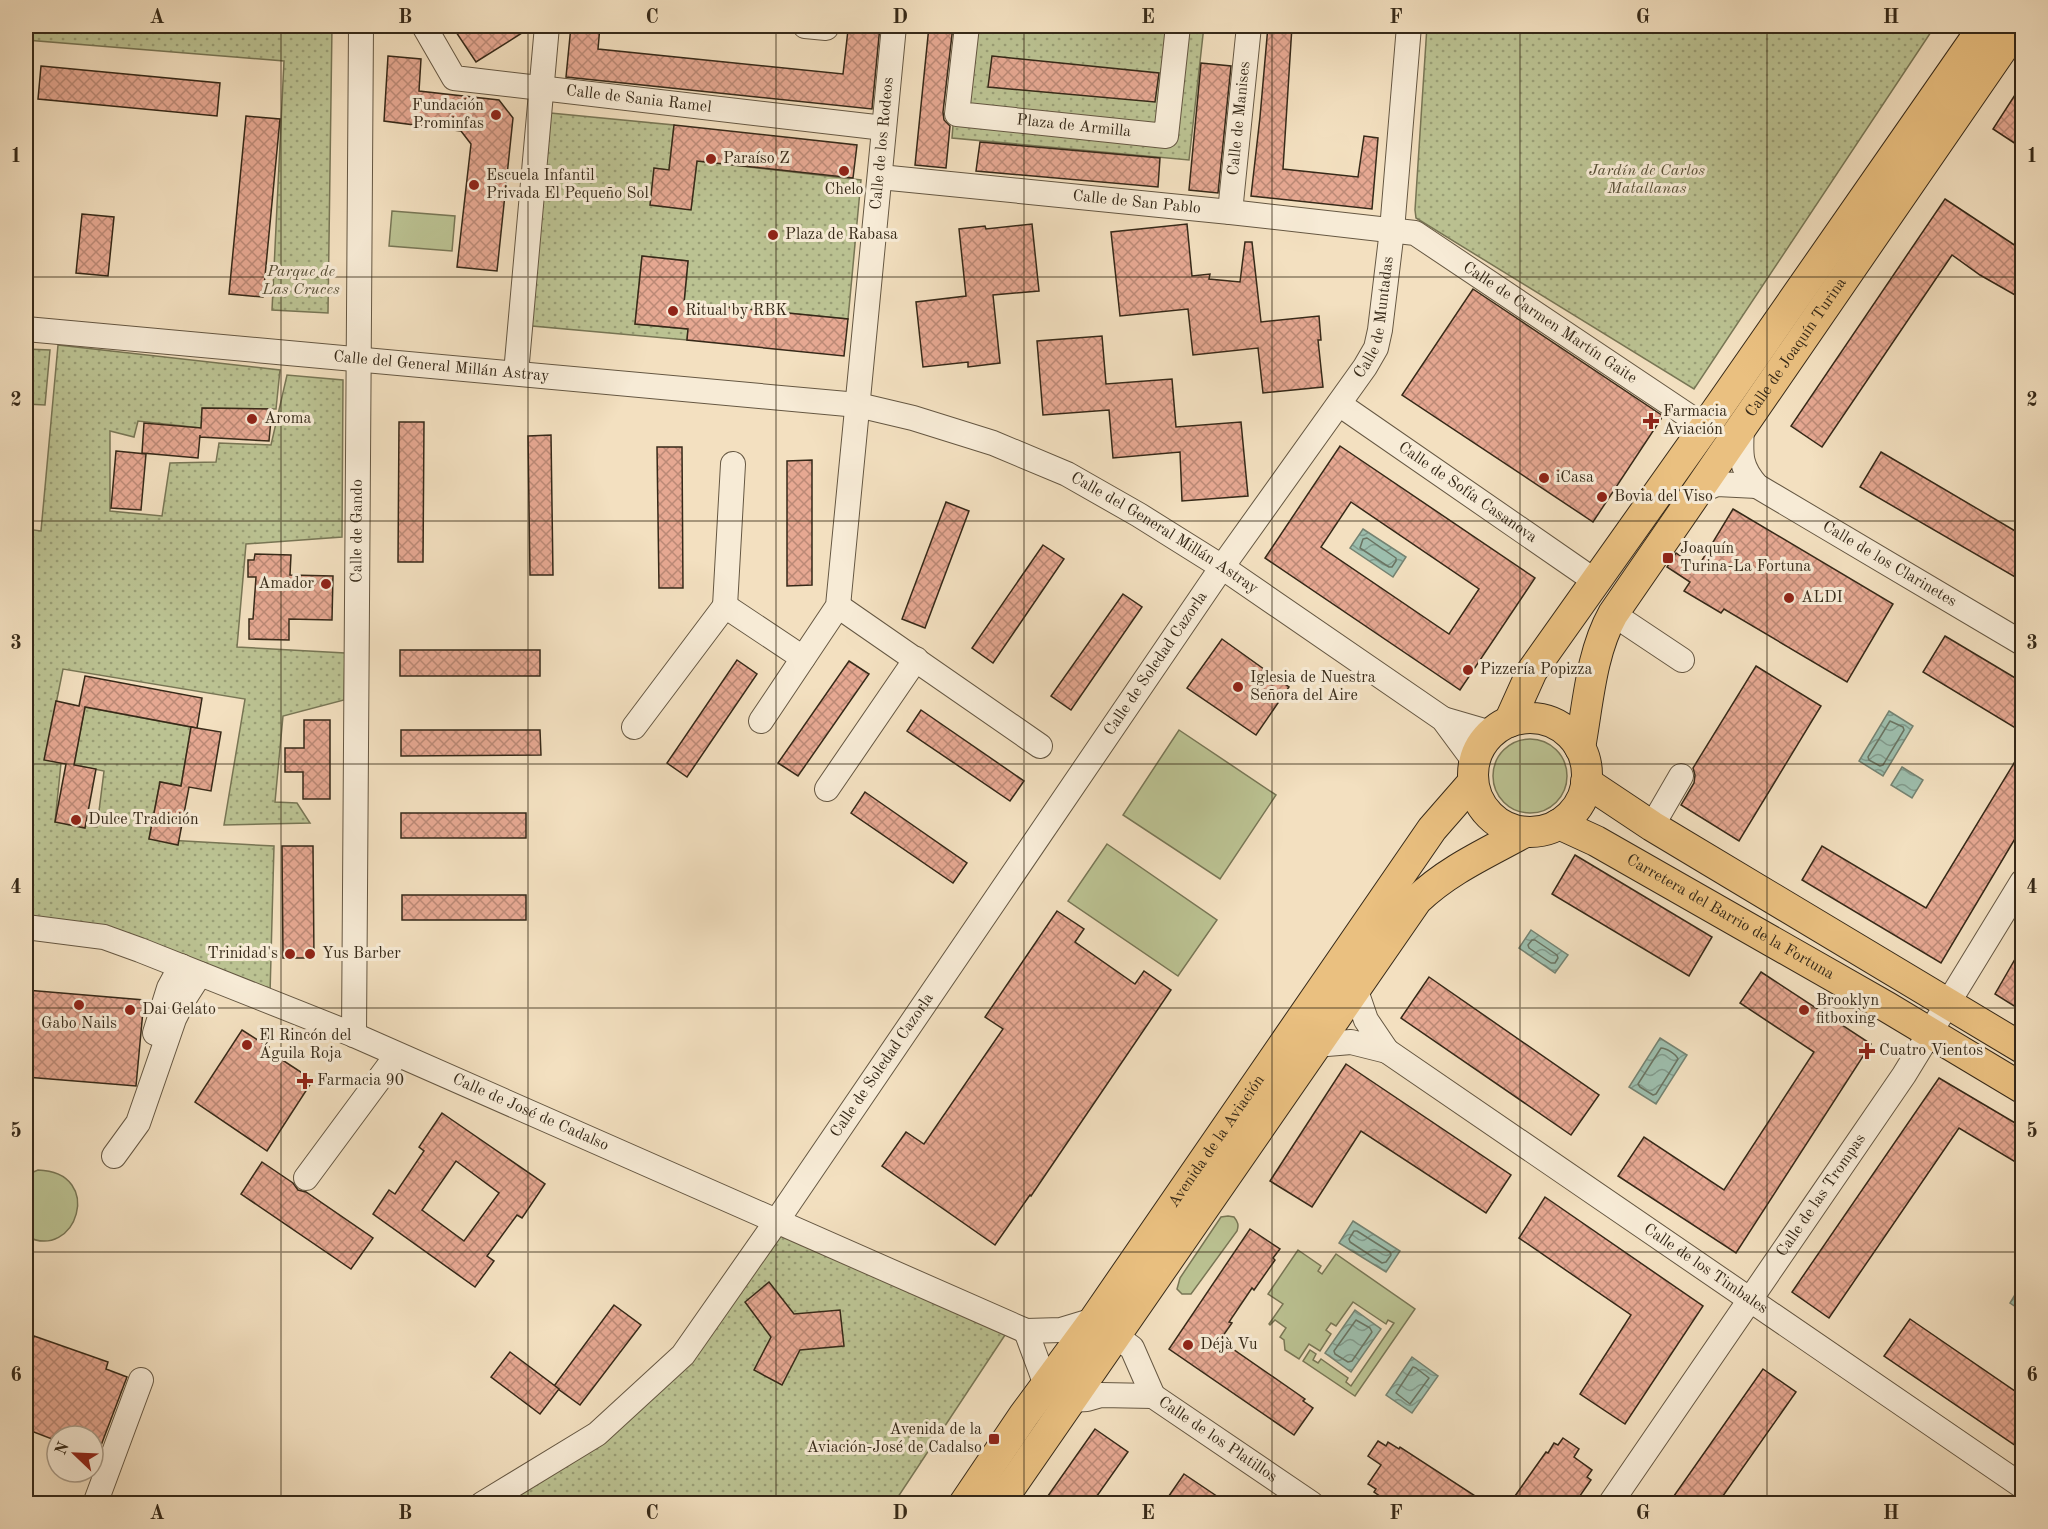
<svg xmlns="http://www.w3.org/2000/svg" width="2048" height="1529" viewBox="0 0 2048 1529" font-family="'Old Standard TT',serif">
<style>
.green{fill:#bbc292;stroke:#787655;stroke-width:1.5}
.park{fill:url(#park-dots);stroke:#787655;stroke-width:1.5}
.water{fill:url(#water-waves);stroke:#748271;stroke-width:1.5}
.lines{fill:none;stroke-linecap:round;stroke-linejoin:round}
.shore{stroke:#6a7462;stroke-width:1.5}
.building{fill:url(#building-cross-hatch);stroke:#362918;stroke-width:1.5;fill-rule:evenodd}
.minor-casing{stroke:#655742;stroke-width:26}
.major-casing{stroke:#362918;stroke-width:32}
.minor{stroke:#f7ebd6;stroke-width:24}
.major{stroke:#eac080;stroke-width:30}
.grid{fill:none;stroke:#362918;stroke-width:1.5;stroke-opacity:0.55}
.poi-dot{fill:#8f2418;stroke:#f7ebd6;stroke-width:2}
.labels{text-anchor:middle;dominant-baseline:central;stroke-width:6;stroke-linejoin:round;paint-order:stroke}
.street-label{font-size:16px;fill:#362918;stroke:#f7ebd6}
.poi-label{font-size:16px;fill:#362918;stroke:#f7ebd6;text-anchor:start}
.park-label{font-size:16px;font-style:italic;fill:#574f36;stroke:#f7ebd6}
.neatline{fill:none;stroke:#362918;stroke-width:2}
.grid-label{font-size:20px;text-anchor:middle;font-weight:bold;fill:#362918}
</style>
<defs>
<pattern id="park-dots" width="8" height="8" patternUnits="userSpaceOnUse" patternTransform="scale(1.5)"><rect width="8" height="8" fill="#bbc292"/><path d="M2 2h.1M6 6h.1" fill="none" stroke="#999e76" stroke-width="1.8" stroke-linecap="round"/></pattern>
<pattern id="water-waves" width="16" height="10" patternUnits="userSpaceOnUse" patternTransform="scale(1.5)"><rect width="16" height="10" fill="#9dbead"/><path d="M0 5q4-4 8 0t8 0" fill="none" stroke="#819a8c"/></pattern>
<pattern id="building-cross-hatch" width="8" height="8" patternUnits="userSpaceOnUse" patternTransform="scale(1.5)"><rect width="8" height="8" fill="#e6a892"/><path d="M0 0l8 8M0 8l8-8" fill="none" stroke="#bb8976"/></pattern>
</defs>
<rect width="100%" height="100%" fill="#f3e0c0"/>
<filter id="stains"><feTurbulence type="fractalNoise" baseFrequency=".00333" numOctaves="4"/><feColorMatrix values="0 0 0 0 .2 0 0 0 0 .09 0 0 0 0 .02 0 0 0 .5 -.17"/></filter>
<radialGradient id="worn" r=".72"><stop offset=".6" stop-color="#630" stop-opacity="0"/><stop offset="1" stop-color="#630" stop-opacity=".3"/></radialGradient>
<g class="green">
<path d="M392,211L455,216L452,251L389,246Z"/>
<path d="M1179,730L1276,795L1220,879L1123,815Z"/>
<circle cx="1530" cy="776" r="37"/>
<path d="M1107,844L1217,920L1178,976L1068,901Z"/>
<path d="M38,1170C106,1172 76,1263 26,1236V1175Z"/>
<path d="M1228,1216L1234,1217C1238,1222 1239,1225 1237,1231L1191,1294H1182L1177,1289L1180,1278L1221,1217Z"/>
<path d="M1298,1250L1321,1266L1318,1271L1322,1274L1336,1254L1415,1309L1355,1396L1303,1361L1310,1350L1316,1354L1313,1360L1318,1363L1321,1359L1348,1378L1346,1382L1351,1386L1394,1323L1388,1320L1386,1324L1353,1302L1336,1326L1331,1323L1326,1330L1331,1334L1320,1351L1309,1344L1299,1359L1285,1350L1284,1340L1280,1337L1286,1328L1275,1320L1270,1325L1269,1324L1283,1304L1268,1294Z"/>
</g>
<g class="park">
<path d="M26,26H332L328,313L272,310L284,61L26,40Z"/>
<path d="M961,26H1204L1189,160L952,138Z"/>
<path d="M1427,26H1935L1694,389L1416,218L1415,210Z"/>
<path d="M540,112L674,125L669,170L654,168L651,205L691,209L697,161L861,180L848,319L684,303L688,261L642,256L635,324L688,329L687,340L521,325Z"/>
<path d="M58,345L280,370L276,409L203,408L201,428L138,421L134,437L110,431V511L162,516L170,463L216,462L219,443L271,445L287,375L343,380L342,537L246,544L237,647L345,653L344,700L283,716L275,802L297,803L310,823L224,825L245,699L63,669L45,759L61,763L55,822L97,827L104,771L74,765L85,707L191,727L181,786L160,782L149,839L274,846L270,994L26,914V529L41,531Z"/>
<path d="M26,349L50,350L45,405L26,404Z"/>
<path d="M776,1222L1007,1332L894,1503L496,1504L602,1440Z"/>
</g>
<g class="water">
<path d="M1363,529L1406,557L1393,577L1350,548Z"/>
<path d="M1889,711L1913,726L1883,776L1859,761Z"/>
<path d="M1902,767L1923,780L1912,798L1891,785Z"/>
<path d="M1531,930L1568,955L1555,973L1519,948Z"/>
<path d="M1660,1038L1687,1055L1656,1104L1629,1087Z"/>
<path d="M1353,1221L1400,1251L1386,1272L1339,1243Z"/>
<path d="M2022,1283V1311L2010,1303Z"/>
<path d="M1355,1310L1381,1329L1351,1372L1325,1353Z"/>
<path d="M1412,1357L1438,1376L1412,1413L1386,1395Z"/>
</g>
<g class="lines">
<g class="shore">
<path d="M1367,538L1396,558V561L1392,567H1389L1360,548L1363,539Z"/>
<path d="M1890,721L1903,727L1904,730L1883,765L1880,766L1869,760L1868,757Z"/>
<path d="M1532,940H1535L1557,955L1558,958L1555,963H1551L1529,948L1528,945Z"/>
<path d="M1661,1048C1666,1048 1676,1054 1678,1059L1656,1094L1653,1095L1640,1087L1638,1084Z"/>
<path d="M1354,1231H1357L1390,1252L1391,1255L1386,1262L1382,1263L1350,1242L1349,1239Z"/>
<path d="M1356,1320L1370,1328L1372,1332L1352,1361L1348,1362L1335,1354L1334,1351Z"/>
<path d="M1413,1367L1416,1368L1429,1378L1410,1404L1396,1393Z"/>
</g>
</g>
<g class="building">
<path d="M452,26H533L476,62Z"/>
<path d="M571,26H600L598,49L843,74L848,30H853L854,26H880L872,109L566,77Z"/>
<path d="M929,26H953L943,112L944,120L950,126L946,168L915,165Z"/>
<path d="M1268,26H1292L1283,169L1358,177L1364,136L1378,138L1372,209L1251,196L1260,117Z"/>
<path d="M388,56L421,59L419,91L499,100L513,118L497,271L457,267L471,144L461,131L384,121Z"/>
<path d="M992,56L1159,73L1155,102L988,87Z"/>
<path d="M1201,63L1231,66L1218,193L1189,190Z"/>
<path d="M41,66L220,83L217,116L38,99Z"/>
<path d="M2022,84V148L1993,129Z"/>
<path d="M246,116L280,119L263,297L229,294Z"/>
<path d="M674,125L857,145L853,178L697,161L691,210L650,205L654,168L669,170Z"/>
<path d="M980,142L1160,158L1158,187L976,171Z"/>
<path d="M1945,199L2022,250V299L1980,275L1952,255L1822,447L1791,426Z"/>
<path d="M82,214L114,217L108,276L76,273Z"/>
<path d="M1032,224L1039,291L993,295L1000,363L968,367V362L923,367L916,302L966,296L959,229L985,226L986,229Z"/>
<path d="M1187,224L1192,276L1210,274L1209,279L1240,282L1245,242H1252L1261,322L1319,316L1321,340H1318L1323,387L1263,393L1258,348L1193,355L1188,309L1120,316L1111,232Z"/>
<path d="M642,256L688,261L684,303L848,319L844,356L687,340L688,329L635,324Z"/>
<path d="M1473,289L1663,416L1593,522L1402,395Z"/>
<path d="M1102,336L1106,384L1172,379L1176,427L1241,422L1248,496L1182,501L1180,452L1113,458L1109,410L1043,415L1037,341Z"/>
<path d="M202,408L272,409L269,441L200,437V435L198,458L142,453L144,423L201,428Z"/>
<path d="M399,422H424L423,562H398Z"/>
<path d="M551,435L553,575H530L528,436Z"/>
<path d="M1340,446L1535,578L1460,690L1265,558ZM1351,502L1479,589L1449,634L1321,547Z"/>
<path d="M657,447H682L683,588H659Z"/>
<path d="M116,451L146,454L141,510L111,508Z"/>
<path d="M1881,452L2022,535V581L1860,487Z"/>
<path d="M812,460V585L787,586V461Z"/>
<path d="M946,502L969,511L925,628L902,619Z"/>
<path d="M1733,509L1893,604L1847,682L1724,609L1721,613L1684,591L1690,582L1667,567L1676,553L1698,567Z"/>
<path d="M1043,545L1064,559L993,663L972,648Z"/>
<path d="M255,554L291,555L290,575L333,576L332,620L289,619V640L249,639V619H253L256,577H248V560H254Z"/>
<path d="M1123,594L1142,607L1071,710L1051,696Z"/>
<path d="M1945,636L2022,682V732L1923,672Z"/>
<path d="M1222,639L1289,687L1256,735L1187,688Z"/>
<rect x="400" y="650" width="140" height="26"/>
<path d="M737,660L757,674L687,777L667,763Z"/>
<path d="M849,661L869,674L798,776L778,763Z"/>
<path d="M1756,666L1821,706L1739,841L1681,805L1694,783L1695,775L1693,768Z"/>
<path d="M85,676L202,698L197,728L85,707L74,765L96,769L85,828L55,822L66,764L44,760L56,701L79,706Z"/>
<path d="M921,710L1024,781L1010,801L907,731Z"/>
<path d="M304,720H330V799H303V772H285V748H304Z"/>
<path d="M191,727L221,732L211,791L189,787L178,845L149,839L160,782L181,786Z"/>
<path d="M401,730H540L541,755L401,756Z"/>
<path d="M2022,750V827L1941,963L1802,880L1822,846L1926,908Z"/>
<path d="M865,792L967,863L953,883L851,813Z"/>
<rect x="401" y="813" width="125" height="25"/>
<path d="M282,846H313L314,958H283Z"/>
<path d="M1575,855L1712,937L1689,976L1552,894Z"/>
<rect x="402" y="895" width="124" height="25"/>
<path d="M1057,911L1084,929L1075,942L1135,984L1144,971L1171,990L1031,1196L1030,1195L995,1245L882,1166L906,1132L924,1144L1003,1029L985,1017Z"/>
<path d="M2022,947V1011L1995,994Z"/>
<path d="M1761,972L1871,1044L1736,1253L1618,1176L1644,1137L1724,1190L1814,1052L1740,1003Z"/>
<path d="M1429,977L1599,1095L1571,1135L1401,1018Z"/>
<path d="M26,990L144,1000L136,1086L26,1077Z"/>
<path d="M242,1030L269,1047L267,1050L313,1080L267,1151L195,1102Z"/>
<path d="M1346,1064L1511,1175L1486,1213L1361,1131L1312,1207L1270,1181Z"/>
<path d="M1939,1078L2022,1127V1166L1959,1128L1829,1318L1792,1292Z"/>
<path d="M442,1113L545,1184L522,1218L517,1215L487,1256L494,1261L475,1287L373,1214L389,1190L395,1194L424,1151L419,1147ZM456,1161L499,1193L464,1241L422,1210Z"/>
<path d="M262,1162L293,1183L298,1190L306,1192L373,1238L351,1269L241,1194Z"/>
<path d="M1545,1197L1703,1306L1625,1424L1580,1394L1631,1315L1519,1238Z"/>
<path d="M1250,1229L1280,1249L1273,1258L1275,1260L1254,1290L1252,1288L1229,1322L1232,1323L1220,1340L1305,1399L1303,1401L1313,1408L1294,1435L1169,1349Z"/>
<path d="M769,1282L794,1314L840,1310L844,1346L800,1350L782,1385L754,1370L771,1337L745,1302Z"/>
<path d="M614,1305L641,1325L580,1405L554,1386Z"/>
<path d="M1910,1319L2022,1396V1450L1884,1356Z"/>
<path d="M34,1336L108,1362L106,1369L127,1377L100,1448L93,1446V1436H57V1441L26,1429V1341L32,1343Z"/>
<path d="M510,1352L559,1389L540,1414L491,1377Z"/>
<path d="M1763,1369L1796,1392L1718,1503H1669Z"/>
<path d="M1095,1429L1128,1452L1092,1503H1043Z"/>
<path d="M1563,1438L1579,1449L1574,1457L1592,1470L1587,1477L1591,1480L1575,1503H1510L1546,1452L1548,1453L1554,1443L1558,1445Z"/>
<path d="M1378,1441L1386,1446L1388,1442L1399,1449L1400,1447L1486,1503H1390L1374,1492L1376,1489L1368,1484L1381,1465L1368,1456Z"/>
<path d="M1184,1474L1227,1503H1164Z"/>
</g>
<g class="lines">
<g class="minor-casing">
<g id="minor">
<path id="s1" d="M424,26L454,78L884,128"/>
<path d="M805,26L826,28V26"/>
<path id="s2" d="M967,26L957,114L1166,136L1178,26"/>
<path id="s3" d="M880,177L1230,212L1415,233L1705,427"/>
<path id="s4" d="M1230,212L1249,26"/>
<path id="s5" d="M26,329L858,405L913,418L993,443L1067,474L1139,515L1222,567L1443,719L1474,761"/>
<path d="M516,373L547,26"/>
<path id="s6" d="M1339,404L1595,581"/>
<path id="s7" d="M1742,426C1741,452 1738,465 1757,486L2022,643"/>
<path d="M1695,493L1717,484L1757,486"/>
<path d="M725,606L733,464"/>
<path d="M838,606L1040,746"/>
<path d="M1613,614L1682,660"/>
<path d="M1443,719L1491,733"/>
<path id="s8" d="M761,721L838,606L894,26"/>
<path d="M634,727L725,606L803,658"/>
<path d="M827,789L916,659"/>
<path d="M1652,826L1681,776"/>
<path id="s9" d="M26,927L104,937L140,950L354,1035L1026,1331L1061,1330L1094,1320L1132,1348L1153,1396"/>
<path d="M155,1033L169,988L181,966"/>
<path id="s10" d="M354,1035L361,26"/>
<path d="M1315,1045L1351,1042L1387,1051L1366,1020L1355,988"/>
<path id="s11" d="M1387,1051L2022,1486"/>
<path d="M114,1156L138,1123L174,1019L184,999L200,974"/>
<path d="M306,1178L397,1055"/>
<path d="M1026,1331L1046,1385L1071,1400L1087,1399L1101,1395L1153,1396"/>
<path id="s12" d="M1153,1396L1312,1504"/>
<path d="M95,1504L141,1380"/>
<path id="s13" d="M482,1504L597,1434L683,1355L776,1222L1222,567L1365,367L1376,348L1380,330L1392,230L1409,26"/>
<path id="s14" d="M1610,1504L1904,1075L2022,882"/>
</g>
</g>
<g class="major-casing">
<g id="major">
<circle cx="1530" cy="775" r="57"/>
<path d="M1509,722L1532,671L1705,427L1984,26"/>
<path id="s15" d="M1580,748C1588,704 1591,653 1613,614L2018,26"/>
<path d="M1586,782L1652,826L2022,1048"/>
<path id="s16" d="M1559,824L1596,841L1887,1007L2022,1088"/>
<path id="s17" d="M964,1504L1024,1415L1094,1320L1432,829L1473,782"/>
<path d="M999,1504L1417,900C1448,870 1487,853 1525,832"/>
</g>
</g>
<use href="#minor" class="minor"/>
<use href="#major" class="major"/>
</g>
<path class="grid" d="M281,26V1504M528,26V1504M776,26V1504M1024,26V1504M1272,26V1504M1520,26V1504M1767,26V1504M26,277H2022M26,521H2022M26,764H2022M26,1008H2022M26,1252H2022"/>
<g class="poi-dot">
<circle cx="496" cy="115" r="6"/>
<circle cx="711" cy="159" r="6"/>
<circle cx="844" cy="171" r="6"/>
<circle cx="474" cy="185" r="6"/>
<circle cx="773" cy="235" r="6"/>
<circle cx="673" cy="311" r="6"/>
<circle cx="252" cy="419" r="6"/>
<path d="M1648 412h6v6h6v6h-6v6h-6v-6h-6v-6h6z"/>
<circle cx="1544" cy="478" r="6"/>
<circle cx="1602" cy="497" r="6"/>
<rect x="1662" y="552" width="12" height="12" rx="3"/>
<circle cx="326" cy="584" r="6"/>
<circle cx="1789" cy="598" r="6"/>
<circle cx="1468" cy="670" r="6"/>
<circle cx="1238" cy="687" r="6"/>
<circle cx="76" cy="820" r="6"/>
<circle cx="290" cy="954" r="6"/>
<circle cx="310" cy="954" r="6"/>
<circle cx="79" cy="1005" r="6"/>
<circle cx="130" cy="1010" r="6"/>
<circle cx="1804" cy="1010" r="6"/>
<circle cx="247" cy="1045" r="6"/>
<path d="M1864 1042h6v6h6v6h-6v6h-6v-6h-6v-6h6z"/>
<path d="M302 1072h6v6h6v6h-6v6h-6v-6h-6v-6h6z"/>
<circle cx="1188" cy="1345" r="6"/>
<rect x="988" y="1433" width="12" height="12" rx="3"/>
</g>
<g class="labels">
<g class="street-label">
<text stroke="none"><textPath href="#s1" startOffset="246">Calle de Sania Ramel</textPath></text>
<text stroke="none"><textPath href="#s4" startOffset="94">Calle de Manises</textPath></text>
<text stroke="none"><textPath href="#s2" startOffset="206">Plaza de Armilla</textPath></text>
<text stroke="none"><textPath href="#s8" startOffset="603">Calle de los Rodeos</textPath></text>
<text stroke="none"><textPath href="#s3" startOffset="258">Calle de San Pablo</textPath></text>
<text stroke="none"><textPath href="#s13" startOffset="1503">Calle de Muntadas</textPath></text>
<text stroke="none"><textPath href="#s3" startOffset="700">Calle de Carmen Martín Gaite</textPath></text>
<text stroke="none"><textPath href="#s15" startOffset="462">Calle de Joaquín Turina</textPath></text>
<text stroke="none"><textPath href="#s5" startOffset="417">Calle del General Millán Astray</textPath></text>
<text stroke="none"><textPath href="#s6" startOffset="156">Calle de Sofía Casanova</textPath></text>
<text stroke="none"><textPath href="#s10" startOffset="504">Calle de Gando</textPath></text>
<text stroke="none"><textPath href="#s5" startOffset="1170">Calle del General Millán Astray</textPath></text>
<text stroke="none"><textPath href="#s7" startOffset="218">Calle de los Clarinetes</textPath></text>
<text stroke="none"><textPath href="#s13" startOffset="1089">Calle de Soledad Cazorla</textPath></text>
<text stroke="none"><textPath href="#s16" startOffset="195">Carretera del Barrio de la Fortuna</textPath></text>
<text stroke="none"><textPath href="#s13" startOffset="603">Calle de Soledad Cazorla</textPath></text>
<text stroke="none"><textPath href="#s9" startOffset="540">Calle de José de Cadalso</textPath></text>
<text stroke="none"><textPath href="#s17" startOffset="442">Avenida de la Aviación</textPath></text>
<text stroke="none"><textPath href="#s14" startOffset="374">Calle de las Trompas</textPath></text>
<text stroke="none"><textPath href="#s11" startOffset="386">Calle de los Timbales</textPath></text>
<text stroke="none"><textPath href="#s12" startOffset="78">Calle de los Platillos</textPath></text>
</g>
<g class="poi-label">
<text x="484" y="106" text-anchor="end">Fundación<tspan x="484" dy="18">Prominfas</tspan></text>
<text x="723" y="159">Paraíso Z</text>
<text x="486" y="176">Escuela Infantil<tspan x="486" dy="18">Privada El Pequeño Sol</tspan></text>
<text x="844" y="190" text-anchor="middle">Chelo</text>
<text x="785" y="235">Plaza de Rabasa</text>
<text x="685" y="311">Ritual by RBK</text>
<text x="1663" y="412">Farmacia<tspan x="1663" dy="18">Aviación</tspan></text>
<text x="264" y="419">Aroma</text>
<text x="1556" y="478">iCasa</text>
<text x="1614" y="497">Bovia del Viso</text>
<text x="1680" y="549">Joaquín<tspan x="1680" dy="18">Turina-La Fortuna</tspan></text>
<text x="314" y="584" text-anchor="end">Amador</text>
<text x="1801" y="598">ALDI</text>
<text x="1480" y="670">Pizzería Popizza</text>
<text x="1250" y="678">Iglesia de Nuestra<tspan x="1250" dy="18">Señora del Aire</tspan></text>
<text x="88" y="820">Dulce Tradición</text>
<text x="278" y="954" text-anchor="end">Trinidad's</text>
<text x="322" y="954">Yus Barber</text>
<text x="1816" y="1001">Brooklyn<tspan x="1816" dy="18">fitboxing</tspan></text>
<text x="142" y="1010">Dai Gelato</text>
<text x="79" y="1024" text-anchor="middle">Gabo Nails</text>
<text x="259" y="1036">El Rincón del<tspan x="259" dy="18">Águila Roja</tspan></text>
<text x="1879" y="1051">Cuatro Vientos</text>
<text x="317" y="1081">Farmacia 90</text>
<text x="1200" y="1345">Déjà Vu</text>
<text x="982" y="1430" text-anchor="end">Avenida de la<tspan x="982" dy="18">Aviación-José de Cadalso</tspan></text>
</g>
<g class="park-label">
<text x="1647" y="171">Jardín de Carlos<tspan x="1647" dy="18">Matallanas</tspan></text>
<text x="301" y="272">Parque de<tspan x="301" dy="18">Las Cruces</tspan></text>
</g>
</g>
<rect width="2048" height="1529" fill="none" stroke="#f3e0c0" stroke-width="66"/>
<g transform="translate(75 1454) rotate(293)"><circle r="28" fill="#f7ebd6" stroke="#aa9d8a" stroke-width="1.5"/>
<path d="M0-4.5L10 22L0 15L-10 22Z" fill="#8f2418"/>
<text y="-9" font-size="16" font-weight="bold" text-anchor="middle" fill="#362918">N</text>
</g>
<rect x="33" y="33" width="1982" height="1463" class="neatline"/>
<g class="grid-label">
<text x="157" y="23">A</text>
<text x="405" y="23">B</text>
<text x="652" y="23">C</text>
<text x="900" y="23">D</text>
<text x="1148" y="23">E</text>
<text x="1396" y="23">F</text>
<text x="1643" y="23">G</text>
<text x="1891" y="23">H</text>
<text x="16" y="162">1</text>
<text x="2032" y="162">1</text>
<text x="16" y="406">2</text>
<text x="2032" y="406">2</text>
<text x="16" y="649">3</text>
<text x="2032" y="649">3</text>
<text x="16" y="893">4</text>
<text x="2032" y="893">4</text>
<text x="16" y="1137">5</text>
<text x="2032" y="1137">5</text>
<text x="16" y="1381">6</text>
<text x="2032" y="1381">6</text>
<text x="157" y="1519">A</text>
<text x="405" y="1519">B</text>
<text x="652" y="1519">C</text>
<text x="900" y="1519">D</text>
<text x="1148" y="1519">E</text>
<text x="1396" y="1519">F</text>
<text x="1643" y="1519">G</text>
<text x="1891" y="1519">H</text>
</g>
<rect width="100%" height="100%" filter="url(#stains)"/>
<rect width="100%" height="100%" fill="url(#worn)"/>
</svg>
